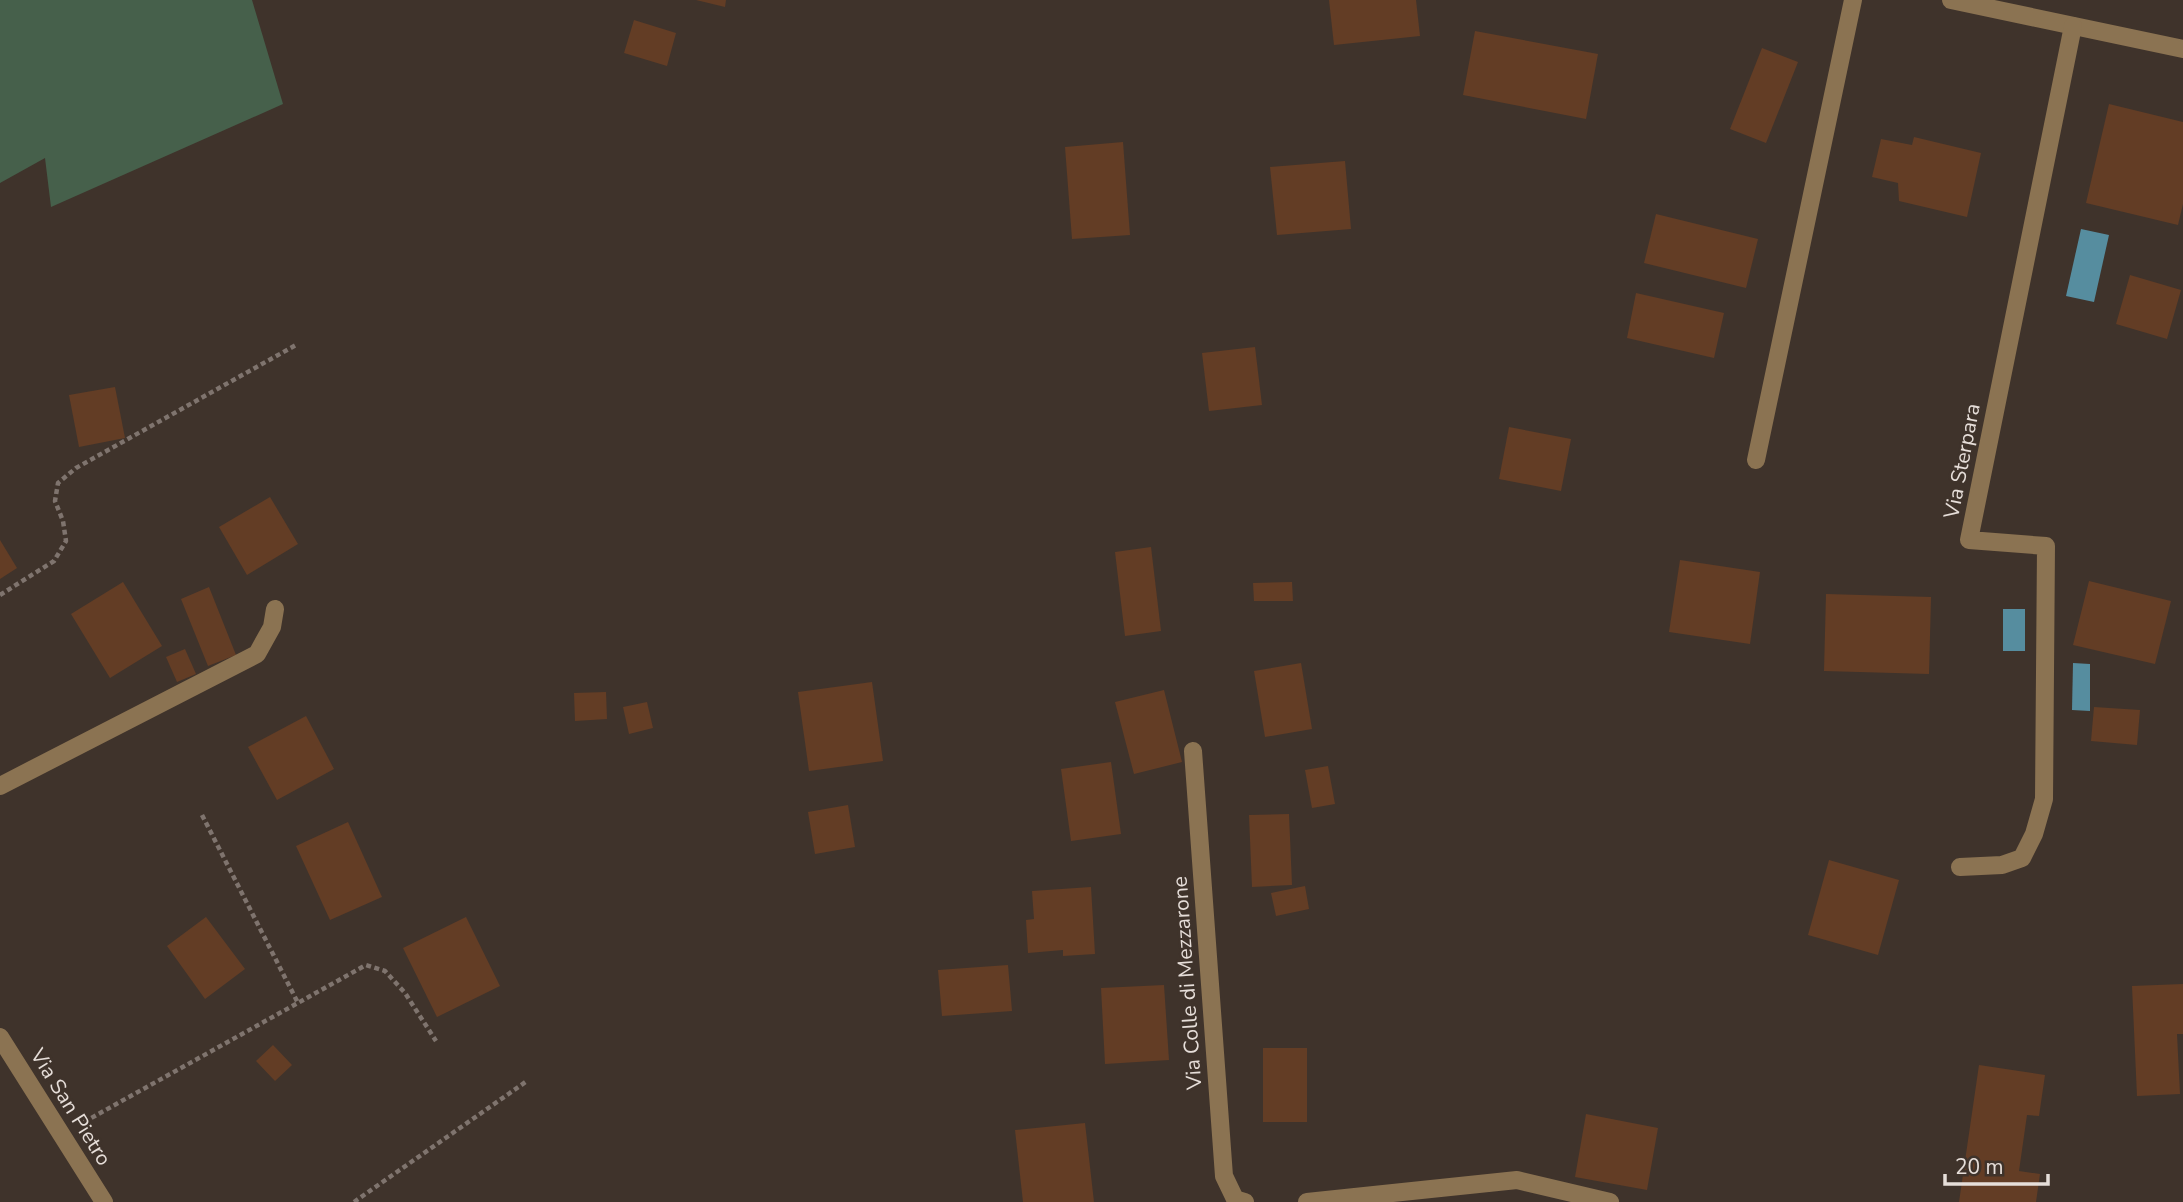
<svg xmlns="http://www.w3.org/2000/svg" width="2183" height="1202" viewBox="0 0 2183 1202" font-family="'Nunito Sans',sans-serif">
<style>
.green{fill:#46604b}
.water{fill:#568d9f}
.building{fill:#633d25}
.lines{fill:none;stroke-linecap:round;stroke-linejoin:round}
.path{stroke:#7f746e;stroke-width:4.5;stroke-dasharray:5 3.5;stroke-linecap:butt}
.minor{stroke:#8b7352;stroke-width:18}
.labels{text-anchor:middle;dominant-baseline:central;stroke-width:5;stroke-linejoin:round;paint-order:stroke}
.street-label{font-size:21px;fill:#e6ded9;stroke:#3f332b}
</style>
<rect width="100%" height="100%" fill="#3f332b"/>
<path class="green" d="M0,0H252L283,104L51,207L45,158L0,183Z"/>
<g class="water">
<path d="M2081,229L2109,235L2094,302L2066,296Z"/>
<rect x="2003" y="609" width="22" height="42"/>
<path d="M2073,663L2090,664V711L2072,710Z"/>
</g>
<g class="building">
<path d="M696,0H726L725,7Z"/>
<path d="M1329,0H1416L1420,36L1334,45Z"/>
<path d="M634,20L676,33L667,66L624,53Z"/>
<path d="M1475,31L1598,54L1586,119L1463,95Z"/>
<path d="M1762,48L1798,62L1766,143L1730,129Z"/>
<path d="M2109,104L2183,122V204L2178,225L2086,203Z"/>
<path d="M1914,137L1981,153L1967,217L1899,201L1898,183L1872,177L1881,139L1912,145Z"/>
<path d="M1123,142L1130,235L1072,239L1065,147Z"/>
<path d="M1345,161L1351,229L1277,235L1270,167Z"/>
<path d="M1656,214L1758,239L1746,288L1644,263Z"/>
<path d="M2130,275L2181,290L2167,339L2116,324Z"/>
<path d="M1636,293L1724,313L1714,358L1627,338Z"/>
<path d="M1255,347L1262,405L1209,411L1202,353Z"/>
<path d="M115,387L125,438L79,447L69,395Z"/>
<path d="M1509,427L1571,439L1561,491L1499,479Z"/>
<path d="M270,497L298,544L247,575L219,527Z"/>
<path d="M0,540L17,568L0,579Z"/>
<path d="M1151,547L1161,631L1125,636L1115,552Z"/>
<path d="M1680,560L1760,572L1750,644L1669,632Z"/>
<path d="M2089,581L2171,601L2155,664L2073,645Z"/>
<path d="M123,582L162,646L110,678L71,614Z"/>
<path d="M1292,582L1293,601H1254L1253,583Z"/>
<path d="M209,587L236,655L208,666L181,599Z"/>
<path d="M1826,594L1931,597L1929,674L1824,671Z"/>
<path d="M185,649L196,674L177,682L166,657Z"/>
<path d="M1301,663L1312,729L1265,737L1254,671Z"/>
<path d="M872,682L883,761L809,771L798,692Z"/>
<path d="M1164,690L1182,762L1134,774L1115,702Z"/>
<path d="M606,692L607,719L575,721L574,693Z"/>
<path d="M647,702L653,728L629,734L623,707Z"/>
<path d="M2094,707L2140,710L2137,745L2091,741Z"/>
<path d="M306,716L334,769L277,800L248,747Z"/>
<path d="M1111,762L1121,834L1071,841L1061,769Z"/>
<path d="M1328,766L1335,804L1312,808L1305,770Z"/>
<path d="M848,805L855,847L815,854L808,812Z"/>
<path d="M1289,814L1292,885L1252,887L1249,815Z"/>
<path d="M348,822L382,897L330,920L296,846Z"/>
<path d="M1829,860L1899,880L1878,955L1808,935Z"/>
<path d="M1305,886L1309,909L1276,916L1271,893Z"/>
<path d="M1091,887L1095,954L1063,956V950L1028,953L1026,920L1034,919L1032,891Z"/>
<path d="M206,917L245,969L205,999L167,946Z"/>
<path d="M466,917L500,986L437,1017L403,948Z"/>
<path d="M1008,965L1012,1011L942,1016L938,970Z"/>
<path d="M2183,984V1034H2177L2180,1094L2137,1096L2132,986Z"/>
<path d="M1164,985L1169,1060L1105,1064L1101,988Z"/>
<path d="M273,1045L292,1065L275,1081L256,1061Z"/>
<rect x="1263" y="1048" width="44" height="74"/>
<path d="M1979,1065L2045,1075L2039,1116L2027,1115L2019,1171L2040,1174L2036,1202H1959Z"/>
<path d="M1586,1114L1658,1128L1647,1190L1575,1177Z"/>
<path d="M1085,1123L1094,1202H1023L1015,1130Z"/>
</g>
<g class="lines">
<g class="path">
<path d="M0,595L54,561L66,541L63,521L55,501L58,483L76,468L296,345"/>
<path d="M202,815L298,1003"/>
<path d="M84,1122L366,965L385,971L405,993L436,1041"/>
<path d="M354,1202L527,1081"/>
</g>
<g class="minor">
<path d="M1951,0L2183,49"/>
<path d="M1756,460L1853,0"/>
<path d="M1193,751L1224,1176L1235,1199L1245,1202"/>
<path d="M0,786L257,654L272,627L275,609"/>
<path d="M1960,867L2002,865L2022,858L2034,834L2044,799L2046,546L1969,540L2073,26"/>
<path d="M0,1037L104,1202"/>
<path d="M1307,1202L1517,1180L1610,1202"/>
</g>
</g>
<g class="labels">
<g class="street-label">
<text transform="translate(1962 461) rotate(-79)">Via Sterpara</text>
<text transform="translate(1187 983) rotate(-94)">Via Colle di Mezzarone</text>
<text transform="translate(71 1107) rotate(58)">Via San Pietro</text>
</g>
</g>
<path d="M1945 1174v10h103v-10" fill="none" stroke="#e6ded9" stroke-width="3.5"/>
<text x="1955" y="1174" font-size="21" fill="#e6ded9" stroke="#3f332b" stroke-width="5" paint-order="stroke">20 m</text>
</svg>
